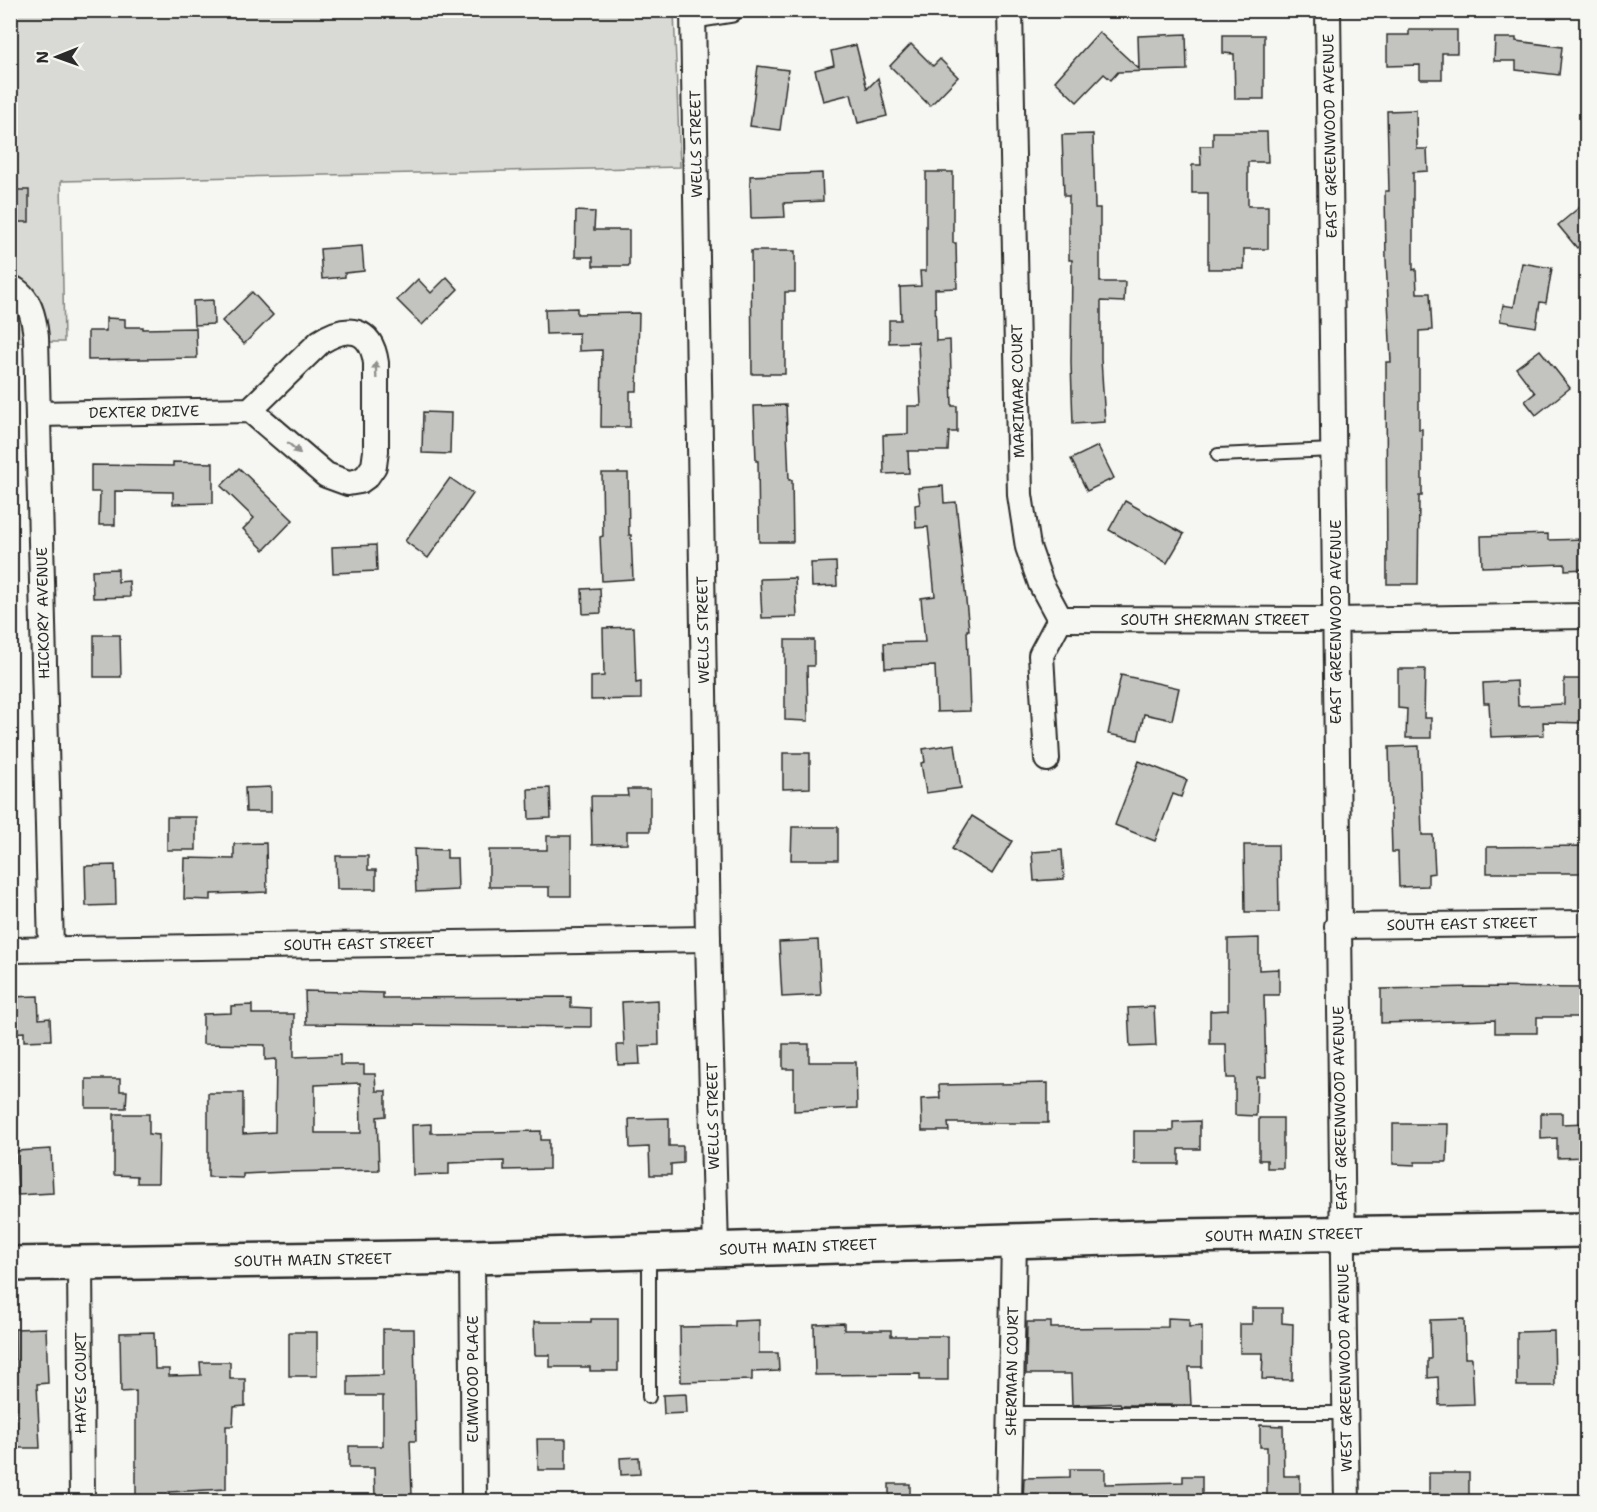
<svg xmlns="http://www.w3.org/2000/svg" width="1597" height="1512" viewBox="0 0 1597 1512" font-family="'Shantell Sans',sans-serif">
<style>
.green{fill:#d9d9d5;stroke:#828280;stroke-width:1.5}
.building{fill:#c3c3c0;stroke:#2b2b2b;stroke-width:1.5;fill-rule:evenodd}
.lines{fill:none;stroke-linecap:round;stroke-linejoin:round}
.lane-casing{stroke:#2b2b2b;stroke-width:16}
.street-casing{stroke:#2b2b2b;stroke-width:28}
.secondary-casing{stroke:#2b2b2b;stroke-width:38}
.lane{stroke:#f6f6f2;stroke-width:12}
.street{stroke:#f6f6f2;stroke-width:24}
.secondary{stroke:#f6f6f2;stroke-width:33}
.oneway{fill:#90908e}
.labels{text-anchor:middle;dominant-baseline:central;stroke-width:4.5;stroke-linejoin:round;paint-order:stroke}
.street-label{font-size:15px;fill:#2b2b2b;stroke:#f6f6f2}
</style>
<rect width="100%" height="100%" fill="#f6f6f2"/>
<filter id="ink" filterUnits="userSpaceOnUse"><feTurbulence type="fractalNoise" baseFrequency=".0167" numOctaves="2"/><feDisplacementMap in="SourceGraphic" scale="12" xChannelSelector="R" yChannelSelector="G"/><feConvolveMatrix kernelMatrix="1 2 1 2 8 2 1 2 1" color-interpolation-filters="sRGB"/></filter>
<g filter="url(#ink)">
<path class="green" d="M11,11H674L680,167L61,181L64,342H11Z"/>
<g class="building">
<path d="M1409,30H1457V53H1442V79H1420V65L1387,66V35H1409Z"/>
<path d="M1099,32L1139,69L1138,36L1186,34L1187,70L1118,72L1111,80L1104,74L1077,102L1055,81Z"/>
<path d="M1223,35H1264V99H1235L1234,54L1223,53Z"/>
<path d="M1495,38H1516V41L1562,47L1559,75L1516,70V61H1494Z"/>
<path d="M911,44L933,66L940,59L958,77L930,106L890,66Z"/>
<path d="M856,45L867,89L878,78L887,116L858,123L851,94L823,101L815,70L834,65L831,51Z"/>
<path d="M758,66L788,70L780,130L750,126Z"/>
<path d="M1416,110L1417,149H1427L1428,171L1413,172V270L1416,269L1417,293H1430L1432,330L1419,331V429H1422V496H1419L1418,584H1387L1386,362H1391L1386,259L1385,191H1389L1387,111Z"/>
<path d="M1213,132H1267L1268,162H1248V206H1268V249H1244V269H1208V193H1192V165H1201L1200,146H1213Z"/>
<path d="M1093,134L1095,208H1100V282H1125L1124,302L1101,301V359L1105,422L1073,424L1071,363L1072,260H1069V196H1064L1062,135Z"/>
<path d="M926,172H953V243H956L957,288L935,289L936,341L950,340L952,406H957V432H949L948,451H908L909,473L884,474L883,435L908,434V406H921L918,342L889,343V320H901L900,287L921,286L920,271H926Z"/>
<path d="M822,173L823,201L784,203L785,217L751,218L750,176Z"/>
<rect x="10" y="190" width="19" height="32"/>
<path d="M1587,201V240L1577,248L1558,225Z"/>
<path d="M576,211L595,212L594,230H629V266H593V257H575Z"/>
<path d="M362,246L364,271L345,273V277L322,279L320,249Z"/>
<path d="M751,251H795V292H785V374H752Z"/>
<path d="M1522,263L1552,268L1546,303L1540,302L1536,327L1500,321L1503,305L1514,307Z"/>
<path d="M447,277L458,289L422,325L397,300L418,279L431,293Z"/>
<path d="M252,292L273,315L244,344L222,321Z"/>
<path d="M213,300L214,324L194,325L193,301Z"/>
<path d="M577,308V314L639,313L637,391H630V427H601L602,350L579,351V333L546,334L545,309Z"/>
<path d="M106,318L125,319V327H143V329L196,328L197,358L88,360V331H106Z"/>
<path d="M1540,350L1570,388L1536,415L1525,401L1535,393L1516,368Z"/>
<path d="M786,405L789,480H792L793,542H759L758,461H756L754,406Z"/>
<path d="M423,412L451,413L450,454L422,453Z"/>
<path d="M1098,446L1114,478L1087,491L1071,459Z"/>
<path d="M173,462L213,463V503L173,504V492L115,491V525H99L100,492H91V465L173,466Z"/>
<path d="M239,468L293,520L264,550L243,529L254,518L221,486Z"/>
<path d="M602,473H628L629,535H631L633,579L602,581L600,537L603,536Z"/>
<path d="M450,478L473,494L428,558L405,541Z"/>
<path d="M943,486L944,503L956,502L969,630H967L970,711L937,712L935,666L885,668L884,643L925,642L921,598L935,596L928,527L916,528L915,505L920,504L918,488Z"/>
<path d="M1125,501L1184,534L1167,563L1109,530Z"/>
<path d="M1548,534V540L1587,539V569L1565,570V564L1482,567L1481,536Z"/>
<path d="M376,545L377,571L333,573L332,547Z"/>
<path d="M836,562L837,586L812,587L811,563Z"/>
<path d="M118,569V582L129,581L130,597L93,598L92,570Z"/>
<path d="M795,578L797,617L762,618L760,579Z"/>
<path d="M600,588L601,613L583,614L582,589Z"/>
<path d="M634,627L636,683L641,682V699L591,700V677L604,676L603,628Z"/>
<path d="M94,635H120L121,677H94Z"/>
<path d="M785,640H814V666H807L808,721L785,720Z"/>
<path d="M1398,669H1425L1424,718H1431V738H1406L1407,709L1398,708Z"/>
<path d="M1121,675L1179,688L1172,720L1144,714L1138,740L1108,734Z"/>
<path d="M1564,679H1587V723L1543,722L1544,735L1491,737L1489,703H1484L1483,683L1517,681L1518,706L1564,704Z"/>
<path d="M955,744L961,788L926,793L921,763L925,762L923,749Z"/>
<path d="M1419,746L1422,835H1433L1435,873L1428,874V886L1399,887L1398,852H1392L1389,747Z"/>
<path d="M783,753H810V788L783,789Z"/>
<path d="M1139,761L1187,780L1181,797L1173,794L1155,841L1115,825Z"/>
<path d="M271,787V812H246L245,788Z"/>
<path d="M550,788L551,818L529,819L528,789Z"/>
<path d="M627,789H650V831H627V844L592,845L591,796H628Z"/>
<path d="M972,816L1012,841L992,874L952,849Z"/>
<rect x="167" y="817" width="29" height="33"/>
<path d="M792,827H838V860H791Z"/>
<path d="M547,836H571V896H549V887H489V850H547Z"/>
<path d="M266,843L267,892L211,894V900L184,899L185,858L234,859V844Z"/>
<path d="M1244,845H1278L1279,912H1245Z"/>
<path d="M1587,846V873H1487V847Z"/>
<path d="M414,849L447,850V858H457L458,890L416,892Z"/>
<path d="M1062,850L1064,879L1034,881L1032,852Z"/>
<path d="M336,856H368V870H376V889H337Z"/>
<path d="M115,865L116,905L86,906L85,866Z"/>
<path d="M1259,938V970L1279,969V995H1264L1266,1077H1257L1256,1116L1235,1115V1078H1227L1226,1044H1210V1011L1228,1010V939Z"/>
<path d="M818,940L821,995L782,997L779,942Z"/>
<path d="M1472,987L1587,988V1017H1537V1033H1495V1020L1381,1023V989Z"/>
<path d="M305,991L383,993V998L571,997V1007L591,1008V1027L306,1024Z"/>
<path d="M38,996L39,1019L50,1018L51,1040L24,1041V1032L10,1033V997Z"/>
<path d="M658,1000L659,1045L639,1046L640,1064L618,1065L617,1045H624L622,1002Z"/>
<path d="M252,1005V1014H294V1057L340,1055V1065H364V1074H375L376,1091H386V1116L377,1117L379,1170L286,1172L243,1174V1178L208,1177V1093H243V1134L275,1132L276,1059L265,1060V1045L203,1044V1014L231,1013V1006ZM360,1083L361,1133H315V1085Z"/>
<path d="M1154,1007L1156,1046L1130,1047L1128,1008Z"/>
<path d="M783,1044H809V1062H856L857,1108L794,1111V1069H783Z"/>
<path d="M86,1079H120V1091H127L126,1108H86Z"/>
<path d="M1048,1083V1123H948L949,1131H922L921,1099L940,1098L939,1085Z"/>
<path d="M1541,1113H1562V1124L1587,1123V1157L1557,1158V1138L1541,1139Z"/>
<path d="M114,1114H149V1134L159,1135L158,1183H137V1176L114,1175Z"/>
<path d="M669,1118V1146H683V1163L671,1164V1175H650L649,1147L630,1148L629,1119Z"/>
<path d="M1259,1118H1283V1168H1267V1160H1259Z"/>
<path d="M1200,1121V1149H1179V1164H1134V1131H1173V1122Z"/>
<path d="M431,1124V1133L541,1131V1140H549V1169L504,1170V1161L449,1163V1174L413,1175L412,1125Z"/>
<path d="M1393,1124H1448L1447,1162H1415V1165L1393,1164Z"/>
<path d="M51,1149L53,1193L18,1195L16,1151Z"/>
<path d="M1252,1308H1282V1323L1293,1324L1292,1380L1262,1379L1263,1353H1240V1324H1252Z"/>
<path d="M1168,1318L1189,1319V1327L1202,1326V1367H1189L1191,1405H1121L1120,1403L1072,1405L1071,1374H1026L1027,1322H1051V1328L1168,1327Z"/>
<path d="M591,1319H618V1371H590V1367H550V1355H535L534,1322H591Z"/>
<path d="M1464,1319L1465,1358H1472L1474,1404L1439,1405L1438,1377L1428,1378V1359H1431L1430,1320Z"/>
<path d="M759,1320V1353H778L779,1371L752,1372V1380L681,1382L680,1327L735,1326V1321Z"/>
<path d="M844,1323V1330H891V1336H948V1380H920V1374L815,1375L814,1324Z"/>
<path d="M46,1328L48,1383L37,1384L40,1448H17L15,1329Z"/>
<path d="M383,1329H414L416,1441H410L412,1495L375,1496L374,1468H349V1446H383V1396H348V1376L383,1375Z"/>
<path d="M1554,1331L1555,1386H1517V1332Z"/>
<path d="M154,1332L155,1369H169V1376L201,1375L200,1362H230V1379H245V1406L234,1407L233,1426H226V1489L169,1492V1502H136V1391L121,1392L120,1333Z"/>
<rect x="289" y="1332" width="28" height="44"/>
<path d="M686,1394L687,1413L664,1414L663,1395Z"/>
<path d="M1260,1425L1283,1426L1284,1476H1300V1502H1267V1447H1260Z"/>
<path d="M537,1439H566V1470H538Z"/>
<path d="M639,1457L640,1474L621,1475L620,1458Z"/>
<path d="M1070,1469H1105V1484L1183,1482V1476H1202V1502H1023L1024,1478L1070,1477Z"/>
<rect x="1429" y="1473" width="40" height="29"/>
<rect x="889" y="1484" width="21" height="18"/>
</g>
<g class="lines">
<g class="lane-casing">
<g id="lane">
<path d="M1218,455L1334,450"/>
<path d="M649,1397V1253"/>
<path d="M1011,1413H1345"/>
</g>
</g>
<g class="street-casing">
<g id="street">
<path d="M693,10L708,939L716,1250"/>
<path d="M1010,10L1020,495L1028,547L1041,584L1060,619"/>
<path d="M1328,10C1335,508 1337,1005 1347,1502"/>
<path d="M693,16L730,10"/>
<path d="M10,287C30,296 34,318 36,337L51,949"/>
<path d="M38,414L250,410L326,475L348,483L360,481L367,476L374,466L376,451V363C371,328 348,324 320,342L250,410"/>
<path d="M1060,619L1336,620L1586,616"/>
<path d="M1047,759L1041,655L1060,619"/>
<path d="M1337,926L1586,923"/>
<path d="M10,950L708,939"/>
<path d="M472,1257L474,1502"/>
<path d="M80,1264L82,1502"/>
<path d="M1009,1502L1014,1240"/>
</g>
</g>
<g class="secondary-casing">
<path id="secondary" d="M10,1264L472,1257L1179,1236L1586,1230"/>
</g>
<use href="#lane" class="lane"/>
<use href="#street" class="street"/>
<use href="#secondary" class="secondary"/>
</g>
<defs><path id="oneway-solid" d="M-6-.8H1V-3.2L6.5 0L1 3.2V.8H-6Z" transform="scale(1.5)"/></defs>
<g class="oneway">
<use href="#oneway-solid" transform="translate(376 370) rotate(-92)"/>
<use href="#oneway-solid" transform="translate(294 448) rotate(41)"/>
</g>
</g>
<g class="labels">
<g class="street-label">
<text transform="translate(1330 136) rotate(-91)">EAST GREENWOOD AVENUE</text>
<text transform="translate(696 144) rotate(-91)">WELLS STREET</text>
<text transform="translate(1018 391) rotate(-91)">MARIMAR COURT</text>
<text transform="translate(144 412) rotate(-1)">DEXTER DRIVE</text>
<text transform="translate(43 613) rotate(-91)">HICKORY AVENUE</text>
<text x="1215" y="620">SOUTH SHERMAN STREET</text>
<text transform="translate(1336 622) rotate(-90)">EAST GREENWOOD AVENUE</text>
<text transform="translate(703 630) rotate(-91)">WELLS STREET</text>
<text transform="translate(1462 924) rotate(-1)">SOUTH EAST STREET</text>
<text transform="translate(359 944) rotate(-1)">SOUTH EAST STREET</text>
<text transform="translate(1340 1108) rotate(-91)">EAST GREENWOOD AVENUE</text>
<text transform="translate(713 1116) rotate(-91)">WELLS STREET</text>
<text transform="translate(1284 1235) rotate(-1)">SOUTH MAIN STREET</text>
<text transform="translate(798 1247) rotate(-2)">SOUTH MAIN STREET</text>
<text transform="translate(313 1260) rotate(-1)">SOUTH MAIN STREET</text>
<text transform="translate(1345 1368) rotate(-91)">WEST GREENWOOD AVENUE</text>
<text transform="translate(1012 1371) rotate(-89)">SHERMAN COURT</text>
<text transform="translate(473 1379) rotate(-90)">ELMWOOD PLACE</text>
<text transform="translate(81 1383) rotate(-90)">HAYES COURT</text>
</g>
</g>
<rect width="1597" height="1512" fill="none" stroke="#f6f6f2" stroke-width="36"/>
<rect x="18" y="18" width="1561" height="1476" fill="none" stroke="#2b2b2b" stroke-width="2" filter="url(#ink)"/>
<g transform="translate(57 57) rotate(269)" stroke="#f6f6f2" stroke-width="4.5" paint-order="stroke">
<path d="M0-4.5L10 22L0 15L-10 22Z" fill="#2b2b2b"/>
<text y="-9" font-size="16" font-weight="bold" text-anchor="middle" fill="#2b2b2b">N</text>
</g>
</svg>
